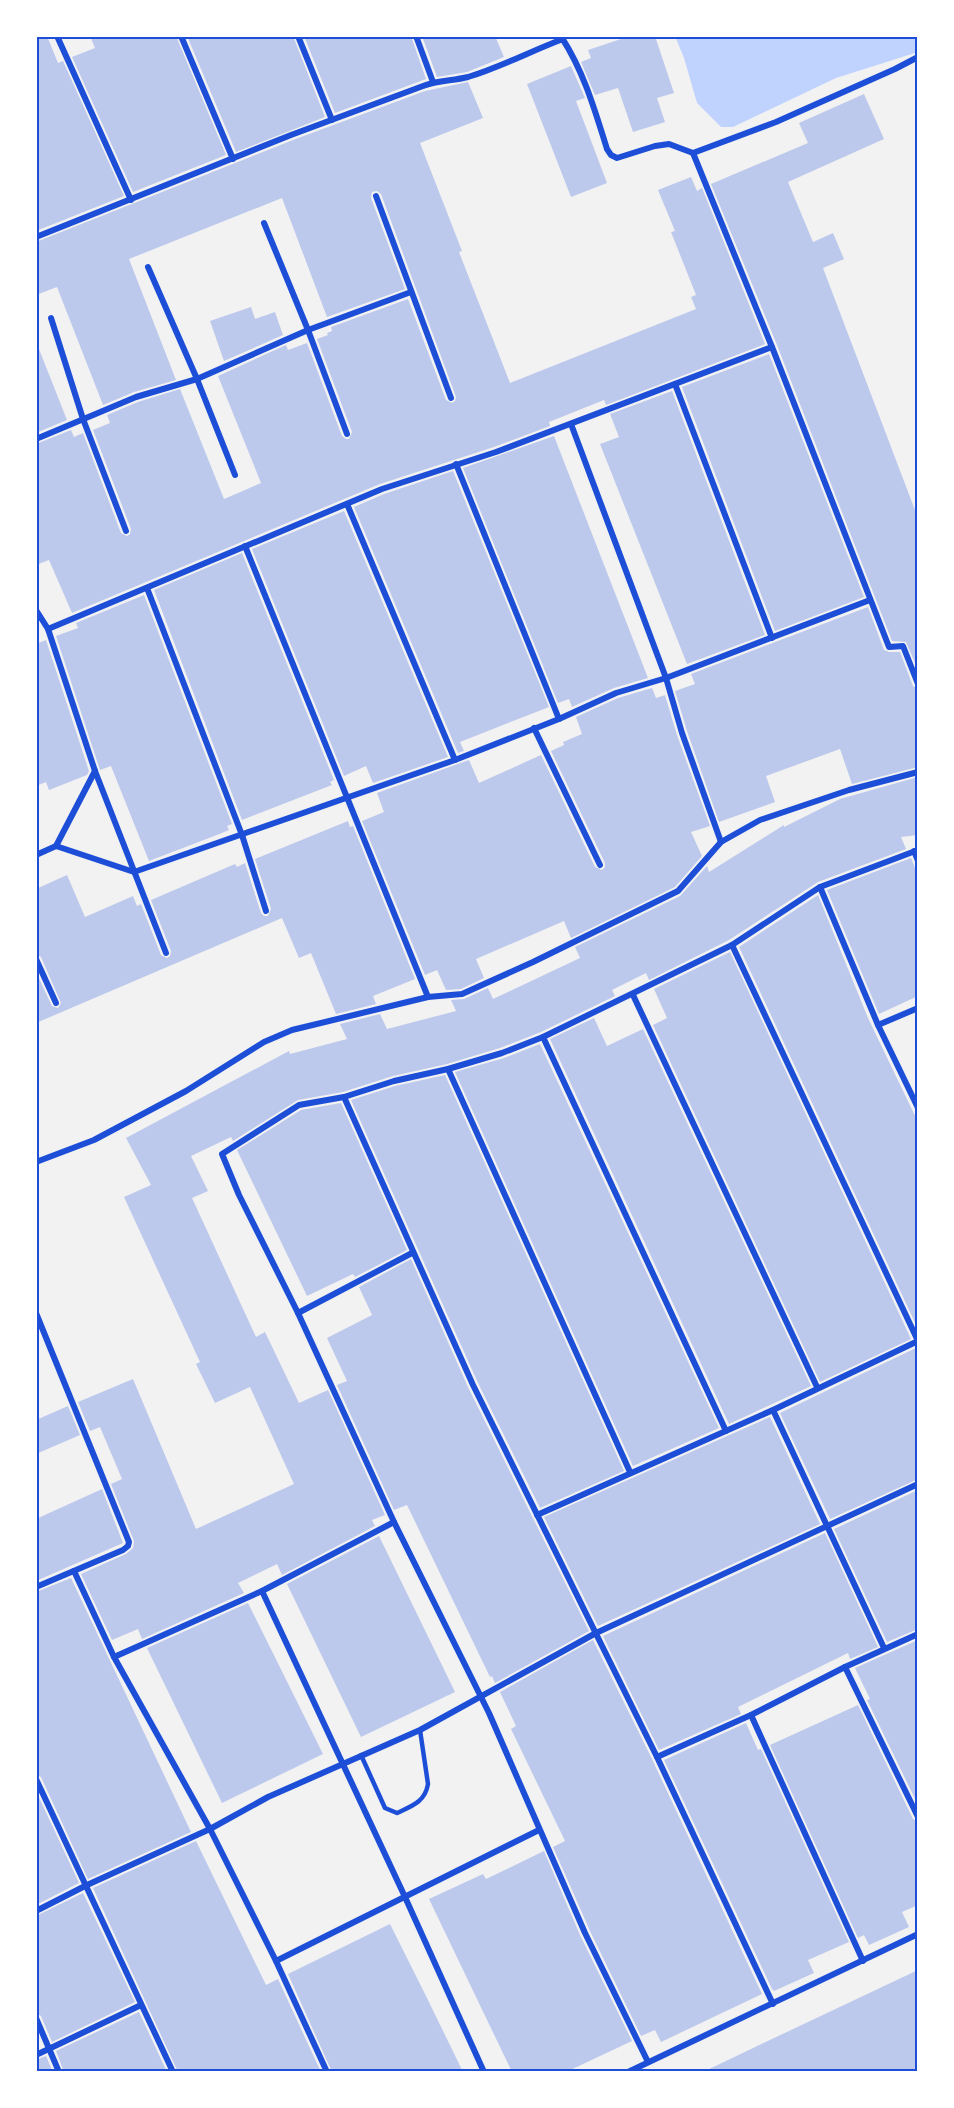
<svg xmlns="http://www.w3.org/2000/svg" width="954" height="2108" viewBox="0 0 954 2108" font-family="'Noto Sans',sans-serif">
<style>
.water{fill:#bfd3fe}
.building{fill:#bdc9ec}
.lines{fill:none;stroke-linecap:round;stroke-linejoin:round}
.service{stroke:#1d4ed8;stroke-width:4.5}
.minor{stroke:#1d4ed8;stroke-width:6}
.neatline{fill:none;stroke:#1d4ed8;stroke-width:2}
</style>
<rect width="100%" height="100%" fill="#f2f2f2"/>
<path class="water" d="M675,36H918V52L836,78L733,127H721L697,103L684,58Z"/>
<g class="building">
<path d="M36,36H47L58,63L63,61L124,196L36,231Z"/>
<path d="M90,36H176L226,155L133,192L72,57L95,48Z"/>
<path d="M187,36H293L325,117L236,152Z"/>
<path d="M304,36H411L426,79L335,113Z"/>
<path d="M422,36H495L504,57L467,72L437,77Z"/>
<path d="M630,36H655L674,93L657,98L665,122L633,132L618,88L595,95L581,62L591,58L588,50Z"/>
<path d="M571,66L585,98L576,101L607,183L571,197L527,84Z"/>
<path d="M468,82L483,118L420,143L462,251L459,252L510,383L696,309L691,297L696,295L671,232L675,231L658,190L691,177L697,191L702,188L765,344L606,405L604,400L549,422L550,426L494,447L380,484L72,613L49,560L36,565V444L71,430L74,437L83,433L121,533L127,536L130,534L131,529L93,430L110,423L107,415L138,402L180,389L224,499L261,483L218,376L286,345L288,350L307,343L342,436L346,439H349L352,432L317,339L328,335L327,333L332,331L331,327L408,299L446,400L452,403L455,401L456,397L381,194L377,191L372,192L371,198L405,289L327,317L282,198L129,259L176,380L134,392L103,405L57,287L36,295V242L293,140L425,91Z"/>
<path d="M864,94L884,139L788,182L813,242L833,233L844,259L823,268L918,518V670L906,642L892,641L777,345L711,184L808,143L799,123Z"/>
<path d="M251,307L255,319L275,312L283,335L224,361L210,321Z"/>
<path d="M37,344L67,420L36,433V345Z"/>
<path d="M769,354L864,597L775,631L682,387Z"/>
<path d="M672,391L765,635L687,664L600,444L619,437L610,414Z"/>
<path d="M554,436L648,678L614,688L572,707L569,699L558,703L463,468Z"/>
<path d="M453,471L549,707L460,742L464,751L458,753L354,507L384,494Z"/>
<path d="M344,511L448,757L373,783L366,766L344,776L252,549Z"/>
<path d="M242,553L334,780L330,782L332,785L242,820L154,590Z"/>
<path d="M144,595L232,824L227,826L229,830L222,833L149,861L111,766L100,770L56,636L78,628L76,623Z"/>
<path d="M868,607L884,650L889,652H900L913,686L918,689V767L852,784L840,749L766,776L775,802L719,822L687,731L675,691L695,684L691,674Z"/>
<path d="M46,640L89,771L87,775L49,790L46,782L36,786V644Z"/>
<path d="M652,688L656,698L665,695L677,735L710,826L691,832L702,856L675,887L571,938L564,921L476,959L484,978L461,989L446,990L437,970L425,975L362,821L384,812L377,793L469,760L479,783L541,755L595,867L602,870L605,867V863L551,751L564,745L563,742L582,734L576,717L618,698Z"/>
<path d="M918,777V835L901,837L906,849L818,882L729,940L649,980L646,973L612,990L615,996L541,1032L500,1048L447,1064L393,1076L343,1092L298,1100L233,1141L231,1137L191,1156L208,1191L192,1198L256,1337L265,1332L299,1403L328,1390L385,1515L372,1520L375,1526L282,1575L277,1564L238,1583L244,1593L142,1639L138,1629L112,1640L81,1574L126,1554L133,1548L134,1541L111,1484L122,1479L100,1427L90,1431L78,1402L133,1379L196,1529L294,1484L250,1387L215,1403L196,1364L200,1362L124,1197L151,1185L126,1138L289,1051L290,1054L347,1039L340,1024L380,1014L387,1029L456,1011L451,1000L464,999L488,988L493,999L580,958L575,947L680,896L707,866L709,872L784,825V827L840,799Z"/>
<path d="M348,821L350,827L353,826L415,979L373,996L376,1004L336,1014L311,953L299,958L282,918L36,1023V972L52,1006L58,1008L61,1003L41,957L36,954V889L67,875L85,917L133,896L137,906L141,904L161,955L167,958L170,956L171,951L151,900L235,864L237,867L245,863L261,913L264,916H268L271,909L255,859Z"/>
<path d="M911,858L918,875V996L879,1014L827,890Z"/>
<path d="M818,895L868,1018L918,1122V1329L739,947Z"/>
<path d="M730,952L911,1339L820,1382L653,1025L667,1018L654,989Z"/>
<path d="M594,1018L607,1046L643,1029L811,1386L729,1424L550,1039Z"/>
<path d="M540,1044L719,1428L633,1466L455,1072L504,1058Z"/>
<path d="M445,1075L624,1471L540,1508L478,1383L351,1100L395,1086Z"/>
<path d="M341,1103L407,1250L355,1277L353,1274L307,1296L237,1150L301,1110Z"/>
<path d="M411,1259L468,1387L589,1631L495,1683L492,1676L490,1677L407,1505L394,1510L337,1385L347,1381L327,1338L372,1315L359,1287Z"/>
<path d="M918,1347V1479L830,1519L780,1413Z"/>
<path d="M68,1406L80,1435L36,1454V1420Z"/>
<path d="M770,1417L820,1524L598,1626L544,1517Z"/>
<path d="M102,1489L123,1543L36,1581V1519Z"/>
<path d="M918,1490V1629L887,1642L834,1529Z"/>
<path d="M825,1533L878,1647L850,1659L848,1653L738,1707L741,1714L659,1750L603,1636Z"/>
<path d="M379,1536L455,1692L361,1737L287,1584Z"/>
<path d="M71,1578L191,1832L88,1879L41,1777L36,1774V1592Z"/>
<path d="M248,1603L323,1754L222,1803L147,1648Z"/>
<path d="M593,1640L652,1759L762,1994L661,2042L655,2030L641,2036L590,1931L553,1847L565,1841L511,1729L516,1726L500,1692Z"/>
<path d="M918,1640V1805L867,1700L870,1699L855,1668Z"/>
<path d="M858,1705L913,1819L918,1822V1905L902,1912L909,1927L869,1945L864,1935L858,1938L770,1745Z"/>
<path d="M746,1723L758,1750L761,1749L849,1942L808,1960L814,1973L774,1991L772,1989L664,1760Z"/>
<path d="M36,1791L79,1883L36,1905Z"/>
<path d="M196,1841L266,1985L278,1979L321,2072H178L93,1888Z"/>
<path d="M544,1851L580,1935L632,2041L566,2072H512L429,1899L483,1874L486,1879Z"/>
<path d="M83,1893L135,2002L52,2042L41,2016L36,2013V1916Z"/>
<path d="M390,1924L427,1998L463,2072H332L288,1974Z"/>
<path d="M918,1970V2072H703L772,2039Z"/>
<path d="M139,2012L167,2072H64L56,2051Z"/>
<path d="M46,2056L53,2072H36V2060Z"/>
</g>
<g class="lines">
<path class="service" d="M361,1755L385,1808L397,1813C412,1806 425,1802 428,1784L420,1730"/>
<g class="minor">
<path d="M57,36L131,200"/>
<path d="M181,36L233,159"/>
<path d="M298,36L332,120"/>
<path d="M416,36L433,82"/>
<path d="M562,38C584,72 595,111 607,149L611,155L617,158L655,146L669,144L693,153L776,122L895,69L918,57"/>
<path d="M693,153L772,347L889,647L903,646L918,684"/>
<path d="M376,196L451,398"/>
<path d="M264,223L308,330L347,434"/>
<path d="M36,237L291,135L423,86C438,80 453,81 468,77C501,67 531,51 563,39"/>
<path d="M148,267L197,379L235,475"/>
<path d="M51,318L83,419L126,531"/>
<path d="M675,384L772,638"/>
<path d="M571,424L666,678L682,733L721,842"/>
<path d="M36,439L136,397L197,379L308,330L411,292"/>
<path d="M456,464L559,719"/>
<path d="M347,504L455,760"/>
<path d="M245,546L428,997"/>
<path d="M147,588L242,835L266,911"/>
<path d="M36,610L48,629L95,771L166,953"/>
<path d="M48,629L382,489L496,452L772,347"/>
<path d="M534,728L600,865"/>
<path d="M56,846L95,771"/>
<path d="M914,851L918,861"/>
<path d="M36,855L56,846L134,872L455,760L559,719L616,693L666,678L870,600"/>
<path d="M820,887L878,1025L918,1108"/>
<path d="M732,945L918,1341"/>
<path d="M36,959L56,1003"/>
<path d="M633,995L817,1387"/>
<path d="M878,1025L918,1008"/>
<path d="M543,1037L726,1431"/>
<path d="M448,1069L630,1472"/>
<path d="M344,1097L473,1385L657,1757L773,2004"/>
<path d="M36,1162L94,1140L186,1091L264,1042L292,1030L428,997L462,994L533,962L678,891L721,842L760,820L849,790L918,772"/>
<path d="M36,1313L129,1542L128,1546L123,1550L36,1587"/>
<path d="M298,1313L412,1253"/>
<path d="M773,1410L884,1648"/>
<path d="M537,1515L773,1410L918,1341"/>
<path d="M74,1571L114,1657L210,1829L276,1961L327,2072"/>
<path d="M262,1591L405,1897L484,2072"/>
<path d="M114,1657L262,1591L394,1522"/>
<path d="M845,1667L918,1817"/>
<path d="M751,1715L863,1961"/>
<path d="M657,1757L751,1715L845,1667L918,1634"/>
<path d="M36,1779L173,2072"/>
<path d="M36,1911L87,1885L210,1829L268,1797L420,1730L596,1633L918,1484"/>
<path d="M276,1961L539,1830"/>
<path d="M36,2018L59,2072"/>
<path d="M36,2055L141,2005"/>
<path d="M648,2062L585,1933L489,1713L394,1522L298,1313L239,1195L222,1154L299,1105L344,1097L394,1081L448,1069L502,1053L543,1037L732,945L820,887L918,850"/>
<path d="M628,2072L918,1934"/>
</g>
</g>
<rect width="954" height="2108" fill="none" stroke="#ffffff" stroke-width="75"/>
<rect x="38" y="38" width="878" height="2032" class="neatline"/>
</svg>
